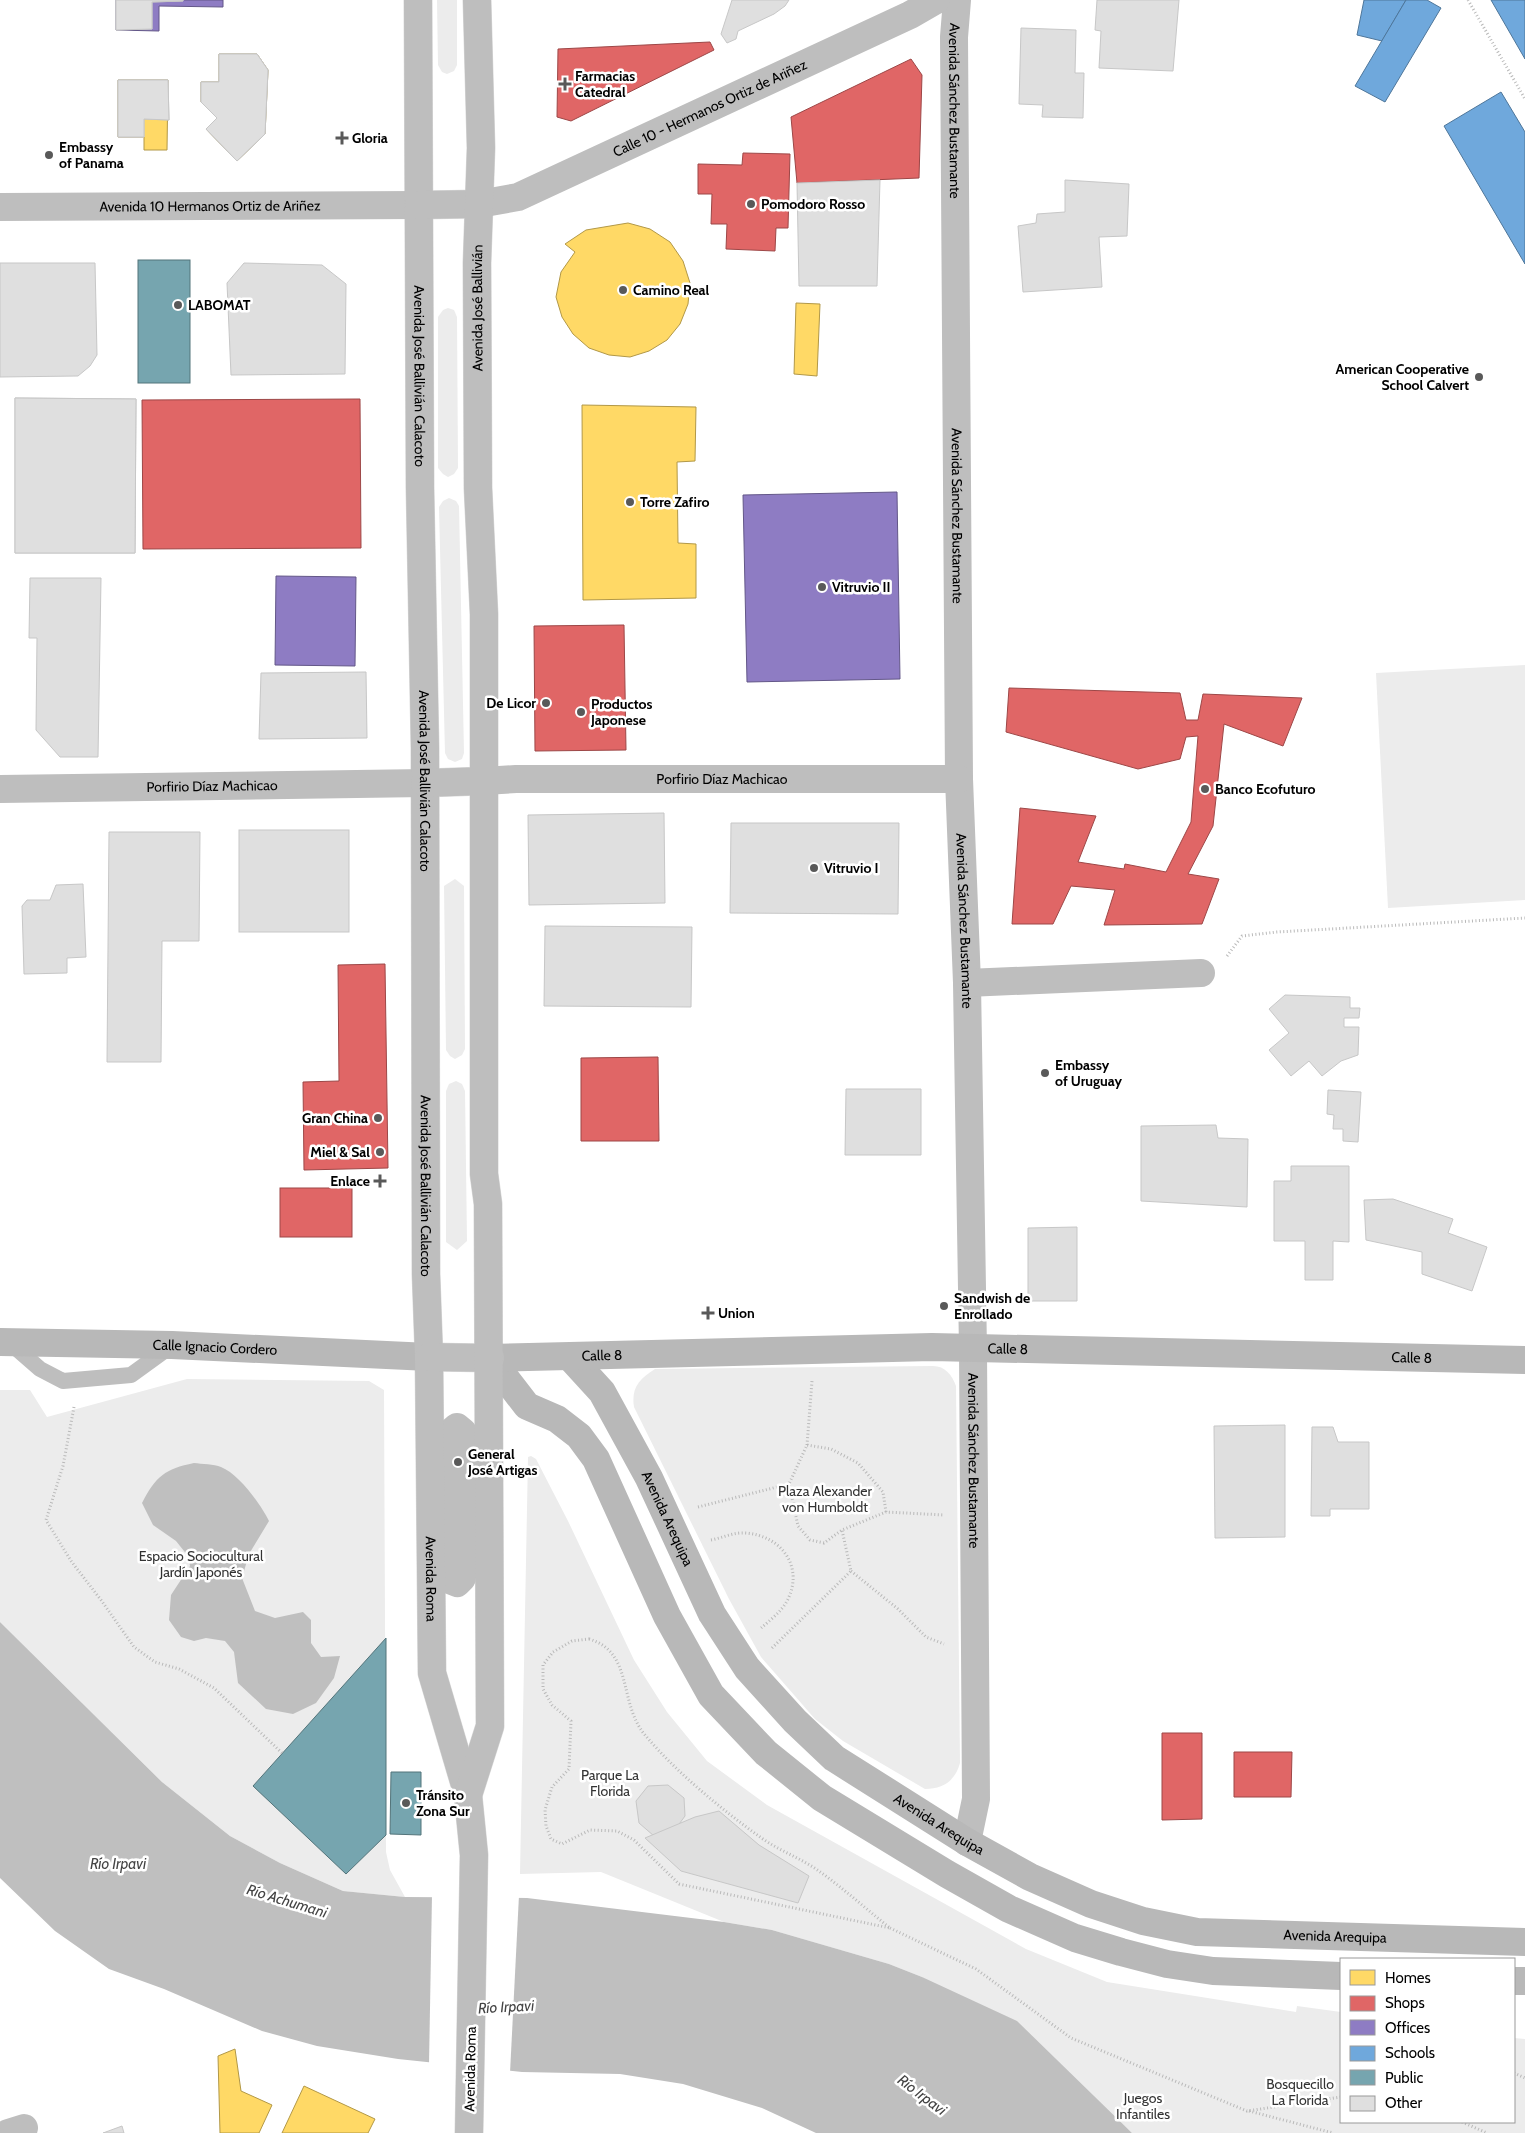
<svg xmlns="http://www.w3.org/2000/svg" width="1525" height="2133" viewBox="0 0 1525 2133" font-family="Cabin,sans-serif">
<style>
.green{fill:#ececec}
.water{fill:#bfbfbf}
.pier{fill:#fff}
.homes{fill:#ffd966;stroke:#b29847}
.shops{fill:#e06666;stroke:#9d4747}
.offices{fill:#8e7cc3;stroke:#635788}
.schools{fill:#6fa8dc;stroke:#4e769a}
.public{fill:#76a5af;stroke:#53747a}
.building{fill:#dfdfdf;stroke:#c7c7c7}
.lines{fill:none;stroke-linecap:round;stroke-linejoin:round}
.primary-casing{stroke:#dbdbdb;stroke-width:29}
.path{stroke:#b9b9b9;stroke-width:3;stroke-dasharray:1 2.5;stroke-linecap:butt}
.lane{stroke:#bebebe;stroke-width:16}
.street{stroke:#bebebe;stroke-width:28}
.secondary{stroke:#b8b8b8;stroke-width:28}
.primary{stroke:#bebebe;stroke-width:28}
.poi-dot{fill:#595959;stroke:#fff;stroke-width:2}
.labels{text-anchor:middle;dominant-baseline:central;stroke-width:5;stroke-linejoin:round;paint-order:stroke}
.poi-label{font-size:14px;font-weight:bold;fill:#000;stroke:#fff;text-anchor:start}
.street-label{font-size:14px;fill:#000;stroke:#fff}
.park-label{font-size:14px;fill:#333;stroke:#fff}
.water-label{font-size:15px;font-style:italic;fill:#444;stroke:#fff}
</style>
<rect width="100%" height="100%" fill="#fff"/>
<g class="green">
<path d="M437,0H457V65L454,71L447,74L442,72L438,65Z"/>
<path d="M448,308L454,310L457,317L458,468L454,474L448,477L443,474L438,468V317L443,310Z"/>
<path d="M449,498L456,501L459,506L464,753L462,759L455,762L448,759L445,753L439,507L443,501Z"/>
<path d="M1525,665V900L1388,908L1376,673Z"/>
<path d="M455,879L464,886L465,1049L462,1055L455,1059L450,1056L446,1050L444,886Z"/>
<path d="M456,1081L462,1084L465,1091L467,1241L457,1250L446,1242V1091L449,1084Z"/>
<path d="M933,1366C945,1366 952,1375 956,1386L960,1763C955,1781 943,1789 925,1789L843,1741L815,1719L761,1657L729,1599L634,1407C631,1388 639,1379 655,1369Z"/>
<path d="M187,1379L369,1381L384,1390L386,1852L390,1870L405,1897L343,1891L280,1863L230,1836L162,1782L0,1622V1390H30L47,1417Z"/>
<path d="M531,1456L536,1459L568,1521L634,1660L667,1712L707,1761L767,1805L1026,1949L1107,1982L1296,2012L1297,2006L1341,2012V2122H1514V2038L1525,2039V2133H1132L1109,2112L922,1977L889,1964L772,1930L724,1922L601,1872L520,1874L528,1457Z"/>
</g>
<g class="water">
<path d="M194,1463C202,1464 214,1464 221,1467C239,1474 261,1505 269,1521L249,1554L242,1578L255,1611L275,1618L303,1612L311,1620V1643L321,1657L340,1656L334,1678L316,1703L293,1714L266,1709L238,1683L234,1652L225,1641L206,1638L194,1641L181,1637L169,1620L171,1595L190,1566L188,1556L176,1541L153,1525L142,1503C156,1476 165,1469 194,1463Z"/>
<path d="M0,1622L162,1782L230,1836L280,1863L343,1891L405,1897L527,1898L724,1922L772,1930L889,1964L922,1977L1017,2021L1132,2133H816L762,2108L683,2084L620,2074L522,2072L398,2059L317,2046L262,2031L164,1989L109,1969L55,1931L0,1878Z"/>
</g>
<path class="pier" d="M432,1895H519L510,2073L429,2065Z"/>
<g class="homes">
<path d="M219,54H257L268,70L265,134L237,161L206,129L217,118L201,102V82H219Z"/>
<path d="M118,80H168L167,150H144V137H118Z"/>
<path d="M628,223L650,229L670,242L683,261L690,283L688,304L680,324L667,340L649,351L630,357L609,355L589,348L573,334L562,317L556,297L561,272L575,252L565,244L586,230Z"/>
<path d="M796,303L820,304L817,376L794,374Z"/>
<path d="M582,405L696,407L695,461L677,462L678,543L696,544V598L583,600Z"/>
<path d="M235,2049L241,2091L272,2105L259,2133H220L218,2056Z"/>
<path d="M304,2086L375,2119L368,2133H282Z"/>
</g>
<g class="shops">
<path d="M710,42L714,50L571,121L557,117L558,49Z"/>
<path d="M911,59L922,75L919,178L797,183L791,117Z"/>
<path d="M743,153L790,154L788,228H776L775,251L726,249L727,224H711L712,194H698V164L742,165Z"/>
<path d="M360,399L361,548L143,549L142,400Z"/>
<path d="M624,625L626,750L535,751L534,626Z"/>
<path d="M1009,688L1180,693L1186,720H1198L1203,694L1302,698L1283,746L1224,724L1213,826L1188,874L1219,879L1202,924L1104,925L1115,890L1071,886L1053,924H1012L1020,808L1096,816L1078,862L1124,869L1125,864L1166,872L1191,822L1198,736L1186,737L1180,759L1138,769L1006,732Z"/>
<path d="M385,964L388,1168L304,1170L303,1082L339,1081L338,965Z"/>
<path d="M658,1057L659,1141H581V1058Z"/>
<rect x="280" y="1188" width="72" height="49"/>
<path d="M1162,1733H1202V1819L1162,1820Z"/>
<path d="M1234,1752H1292L1291,1797H1234Z"/>
</g>
<g class="offices">
<path d="M116,0H223V7L159,6V31L116,30Z"/>
<path d="M897,492L900,679L747,682L743,495Z"/>
<path d="M276,576L356,577L355,666L275,665Z"/>
</g>
<g class="schools">
<path d="M1364,0H1406L1382,41L1357,35Z"/>
<path d="M1406,0H1427L1441,8L1385,102L1355,86Z"/>
<path d="M1491,0H1525V59Z"/>
<path d="M1501,92L1525,132V264L1444,126Z"/>
</g>
<g class="public">
<rect x="138" y="260" width="52" height="123"/>
<path d="M386,1638V1835L346,1874L253,1786Z"/>
<path d="M391,1772H421V1835L390,1834Z"/>
</g>
<g class="building">
<path d="M116,0H183V1L152,2V29L116,30Z"/>
<path d="M116,0H183V1L152,2V29L116,30Z"/>
<path d="M732,0H789L785,6L774,14L738,31L736,39L727,43L721,34Z"/>
<path d="M1097,0H1179L1173,71L1099,68L1101,31L1095,30Z"/>
<path d="M1021,28L1076,30L1075,73H1084L1083,118L1042,117L1043,105L1019,104Z"/>
<path d="M219,54H257L268,70L265,134L237,161L206,129L217,118L201,102V82H219Z"/>
<path d="M219,54H257L268,70L265,134L237,161L206,129L217,118L201,102V82H219Z"/>
<path d="M118,80H168L169,120L144,119V137H118Z"/>
<path d="M118,80H168L169,120L144,119V137H118Z"/>
<path d="M880,180L877,286H799L797,183Z"/>
<path d="M1065,180L1129,184L1127,236L1099,237L1102,287L1023,292L1018,226L1036,223L1037,214L1065,212Z"/>
<path d="M0,263H95L97,355L90,366L78,376L0,377Z"/>
<path d="M244,263L322,265L346,284L345,374L231,375L227,283Z"/>
<path d="M15,398L136,399L135,553H15Z"/>
<path d="M15,398L136,399L135,553H15Z"/>
<path d="M30,578H101L98,757H60L36,730L37,638H29Z"/>
<path d="M366,672L367,738L259,739L261,673Z"/>
<path d="M664,813L665,903L529,905L528,815Z"/>
<path d="M731,823H899L898,914L730,913Z"/>
<rect x="239" y="830" width="110" height="102"/>
<path d="M109,832H200L199,941H162L161,1062H107Z"/>
<path d="M83,884L86,957L67,958V973L24,974L22,906L27,900H50L56,885Z"/>
<path d="M545,926L692,927L691,1007L544,1006Z"/>
<path d="M1285,995L1350,997V1008H1360L1359,1018H1344V1027H1359L1358,1055L1341,1061L1322,1076L1309,1061L1291,1076L1269,1050L1289,1033L1269,1009Z"/>
<path d="M846,1089H921V1155H845Z"/>
<path d="M1328,1090L1361,1092L1358,1142L1343,1141V1129H1333L1334,1115L1327,1114Z"/>
<path d="M1216,1125L1218,1138L1248,1139L1247,1207L1141,1201V1126Z"/>
<path d="M1291,1166H1349V1242L1333,1241V1280H1305V1241H1274V1181H1291Z"/>
<path d="M1393,1199L1453,1219L1448,1233L1487,1247L1472,1291L1422,1274V1252L1366,1240L1364,1200Z"/>
<path d="M1077,1227V1301H1028V1228Z"/>
<path d="M1285,1425V1537L1215,1538L1214,1426Z"/>
<path d="M1312,1427H1333L1338,1442H1369V1509H1330V1516H1311Z"/>
<path d="M668,1785L684,1798L685,1816L674,1831L654,1836L639,1823L636,1801L648,1786Z"/>
<path d="M719,1811L759,1845L809,1876L798,1903L681,1871L645,1838L695,1817Z"/>
<path d="M122,2126L124,2133H103Z"/>
</g>
<g class="lines">
<g class="primary-casing">
<g id="primary">
<path id="s9" d="M418,0L420,488L425,748L426,1274L429,1357L432,1673L468,1795L474,1855L469,2133"/>
<path d="M419,205L479,204"/>
<path d="M425,783L484,781"/>
<path d="M429,1357L490,1358"/>
<path id="s10" d="M468,1795L490,1726L488,1204L484,1174V614L478,488L477,263L481,148L477,0"/>
</g>
</g>
<g class="path">
<path d="M1468,0L1525,99"/>
<path d="M1227,956L1242,936L1277,932L1525,918"/>
<path d="M74,1407L63,1466L46,1520L71,1561L101,1600L134,1647L155,1662L179,1669L214,1688L282,1753"/>
<path d="M807,1445L812,1381"/>
<path d="M698,1507L789,1484"/>
<path d="M886,1512L883,1492L858,1463L831,1449L807,1445L789,1484L798,1526L810,1540L824,1543L842,1530L886,1512L944,1515"/>
<path d="M711,1540C722,1538 734,1532 745,1533C781,1535 805,1567 787,1601C781,1612 769,1621 760,1629"/>
<path d="M851,1571L898,1609L926,1637L944,1644"/>
<path d="M589,1639C634,1652 618,1703 645,1735C676,1772 721,1809 760,1837C778,1850 798,1857 816,1869C842,1887 866,1909 890,1928L679,1884L634,1840L617,1831L590,1830L562,1844L551,1839L546,1826L545,1810L552,1787L569,1769L571,1721L552,1705L543,1689V1665L553,1652L572,1641Z"/>
<path d="M772,1648L851,1571L842,1530"/>
<path d="M890,1928L976,1969L1071,2038L1247,2111L1341,2097"/>
<path d="M1514,2073L1525,2078"/>
<path d="M1249,2111L1333,2133"/>
<path d="M1462,2122L1487,2133"/>
</g>
<path class="lane" d="M9,1342L40,1369L63,1381L131,1375L171,1346"/>
<g class="street">
<path id="s1" d="M957,0L954,37L959,779L967,983L973,1350L976,1799L967,1842"/>
<path id="s2" d="M479,204L518,197L910,15L936,0"/>
<path id="s3" d="M0,207L419,205"/>
<path id="s4" d="M484,781L516,779H959"/>
<path id="s5" d="M0,789L425,783"/>
<path d="M967,983L1201,973"/>
<path d="M457,1427L463,1432V1440L462,1578L457,1583L452,1581L451,1577L450,1433Z"/>
<path d="M8,2133L24,2128"/>
</g>
<g class="secondary">
<path id="s6" d="M0,1342L172,1345L429,1357"/>
<path id="s7" d="M570,1357L602,1392L649,1478L712,1614L747,1668L795,1721L834,1758L967,1842L1030,1877L1091,1904L1143,1921L1197,1932L1525,1942"/>
<path d="M490,1358L527,1406L557,1419L579,1436L596,1459L667,1616L711,1695L766,1753L822,1798L947,1874L1009,1909L1075,1938L1121,1952L1167,1964L1213,1971L1341,1976"/>
<path id="s8" d="M490,1358L932,1347L1525,1360"/>
<path d="M1514,1981H1525"/>
</g>
<use href="#primary" class="primary"/>
</g>
<g class="poi-dot">
<path d="M562.5 76.5h5v5h5v5h-5v5h-5v-5h-5v-5h5z"/>
<path d="M339.5 130.5h5v5h5v5h-5v5h-5v-5h-5v-5h5z"/>
<circle cx="49" cy="155" r="5"/>
<circle cx="751" cy="204" r="5"/>
<circle cx="623" cy="290" r="5"/>
<circle cx="178" cy="305" r="5"/>
<circle cx="1479" cy="377" r="5"/>
<circle cx="630" cy="502" r="5"/>
<circle cx="822" cy="587" r="5"/>
<circle cx="546" cy="703" r="5"/>
<circle cx="581" cy="712" r="5"/>
<circle cx="1205" cy="789" r="5"/>
<circle cx="814" cy="868" r="5"/>
<circle cx="1045" cy="1073" r="5"/>
<circle cx="378" cy="1118" r="5"/>
<circle cx="380" cy="1152" r="5"/>
<path d="M377.5 1173.5h5v5h5v5h-5v5h-5v-5h-5v-5h5z"/>
<circle cx="944" cy="1306" r="5"/>
<path d="M705.5 1305.5h5v5h5v5h-5v5h-5v-5h-5v-5h5z"/>
<circle cx="458" cy="1462" r="5"/>
<circle cx="406" cy="1803" r="5"/>
</g>
<g class="labels">
<g class="poi-label">
<text x="575" y="76">Farmacias<tspan x="575" dy="16">Catedral</tspan></text>
<text x="352" y="138">Gloria</text>
<text x="59" y="147">Embassy<tspan x="59" dy="16">of Panama</tspan></text>
<text x="761" y="204">Pomodoro Rosso</text>
<text x="633" y="290">Camino Real</text>
<text x="188" y="305">LABOMAT</text>
<text x="1469" y="369" text-anchor="end">American Cooperative<tspan x="1469" dy="16">School Calvert</tspan></text>
<text x="640" y="502">Torre Zafiro</text>
<text x="832" y="587">Vitruvio II</text>
<text x="536" y="703" text-anchor="end">De Licor</text>
<text x="591" y="704">Productos<tspan x="591" dy="16">Japonese</tspan></text>
<text x="1215" y="789">Banco Ecofuturo</text>
<text x="824" y="868">Vitruvio I</text>
<text x="1055" y="1065">Embassy<tspan x="1055" dy="16">of Uruguay</tspan></text>
<text x="368" y="1118" text-anchor="end">Gran China</text>
<text x="370" y="1152" text-anchor="end">Miel &amp; Sal</text>
<text x="370" y="1181" text-anchor="end">Enlace</text>
<text x="954" y="1298">Sandwish de<tspan x="954" dy="16">Enrollado</tspan></text>
<text x="718" y="1313">Union</text>
<text x="468" y="1454">General<tspan x="468" dy="16">José Artigas</tspan></text>
<text x="416" y="1795">Tránsito<tspan x="416" dy="16">Zona Sur</tspan></text>
</g>
<g class="street-label">
<text stroke="none"><textPath href="#s2" startOffset="251">Calle 10 - Hermanos Ortiz de Ariñez</textPath></text>
<text stroke="none"><textPath href="#s1" startOffset="111">Avenida Sánchez Bustamante</textPath></text>
<text stroke="none"><textPath href="#s3" startOffset="210">Avenida 10 Hermanos Ortiz de Ariñez</textPath></text>
<text stroke="none"><textPath href="#s10" startOffset="1491">Avenida José Ballivián</textPath></text>
<text stroke="none"><textPath href="#s9" startOffset="376">Avenida José Ballivián Calacoto</textPath></text>
<text stroke="none"><textPath href="#s1" startOffset="516">Avenida Sánchez Bustamante</textPath></text>
<text stroke="none"><textPath href="#s4" startOffset="238">Porfirio Díaz Machicao</textPath></text>
<text stroke="none"><textPath href="#s9" startOffset="781">Avenida José Ballivián Calacoto</textPath></text>
<text stroke="none"><textPath href="#s5" startOffset="212">Porfirio Díaz Machicao</textPath></text>
<text stroke="none"><textPath href="#s1" startOffset="921">Avenida Sánchez Bustamante</textPath></text>
<text stroke="none"><textPath href="#s9" startOffset="1186">Avenida José Ballivián Calacoto</textPath></text>
<text stroke="none"><textPath href="#s6" startOffset="215">Calle Ignacio Cordero</textPath></text>
<text stroke="none"><textPath href="#s8" startOffset="518">Calle 8</textPath></text>
<text stroke="none"><textPath href="#s8" startOffset="112">Calle 8</textPath></text>
<text stroke="none"><textPath href="#s8" startOffset="922">Calle 8</textPath></text>
<text stroke="none"><textPath href="#s1" startOffset="1461">Avenida Sánchez Bustamante</textPath></text>
<text stroke="none"><textPath href="#s7" startOffset="190">Avenida Arequipa</textPath></text>
<text stroke="none"><textPath href="#s9" startOffset="1579">Avenida Roma</textPath></text>
<text stroke="none"><textPath href="#s7" startOffset="609">Avenida Arequipa</textPath></text>
<text stroke="none"><textPath href="#s7" startOffset="1029">Avenida Arequipa</textPath></text>
<text transform="translate(470 2069) rotate(-89)">Avenida Roma</text>
</g>
<g class="park-label">
<text x="825" y="1491">Plaza Alexander<tspan x="825" dy="16">von Humboldt</tspan></text>
<text x="201" y="1556">Espacio Sociocultural<tspan x="201" dy="16">Jardín Japonés</tspan></text>
<text x="610" y="1775">Parque La<tspan x="610" dy="16">Florida</tspan></text>
<text x="1300" y="2084">Bosquecillo<tspan x="1300" dy="16">La Florida</tspan></text>
<text x="1143" y="2098">Juegos<tspan x="1143" dy="16">Infantiles</tspan></text>
</g>
<g class="water-label">
<text x="118" y="1864">Río Irpavi</text>
<text transform="translate(287 1901) rotate(17)">Río Achumani</text>
<text transform="translate(506 2007) rotate(-3)">Río Irpavi</text>
<text transform="translate(922 2095) rotate(37)">Río Irpavi</text>
</g>
</g>
<rect x="1340" y="1958" width="175" height="165" fill="#ffffff" stroke="#999999"/>
<rect x="1350" y="1970" width="25" height="15" fill="#ffd966" stroke="#999999"/>
<text x="1385" y="1983" font-size="15" fill="#000000">Homes</text>
<rect x="1350" y="1996" width="25" height="15" fill="#e06666" stroke="#999999"/>
<text x="1385" y="2008" font-size="15" fill="#000000">Shops</text>
<rect x="1350" y="2020" width="25" height="15" fill="#8e7cc3" stroke="#999999"/>
<text x="1385" y="2033" font-size="15" fill="#000000">Offices</text>
<rect x="1350" y="2046" width="25" height="15" fill="#6fa8dc" stroke="#999999"/>
<text x="1385" y="2058" font-size="15" fill="#000000">Schools</text>
<rect x="1350" y="2070" width="25" height="15" fill="#76a5af" stroke="#999999"/>
<text x="1385" y="2083" font-size="15" fill="#000000">Public</text>
<rect x="1350" y="2096" width="25" height="15" fill="#dfdfdf" stroke="#999999"/>
<text x="1385" y="2108" font-size="15" fill="#000000">Other</text>
</svg>
